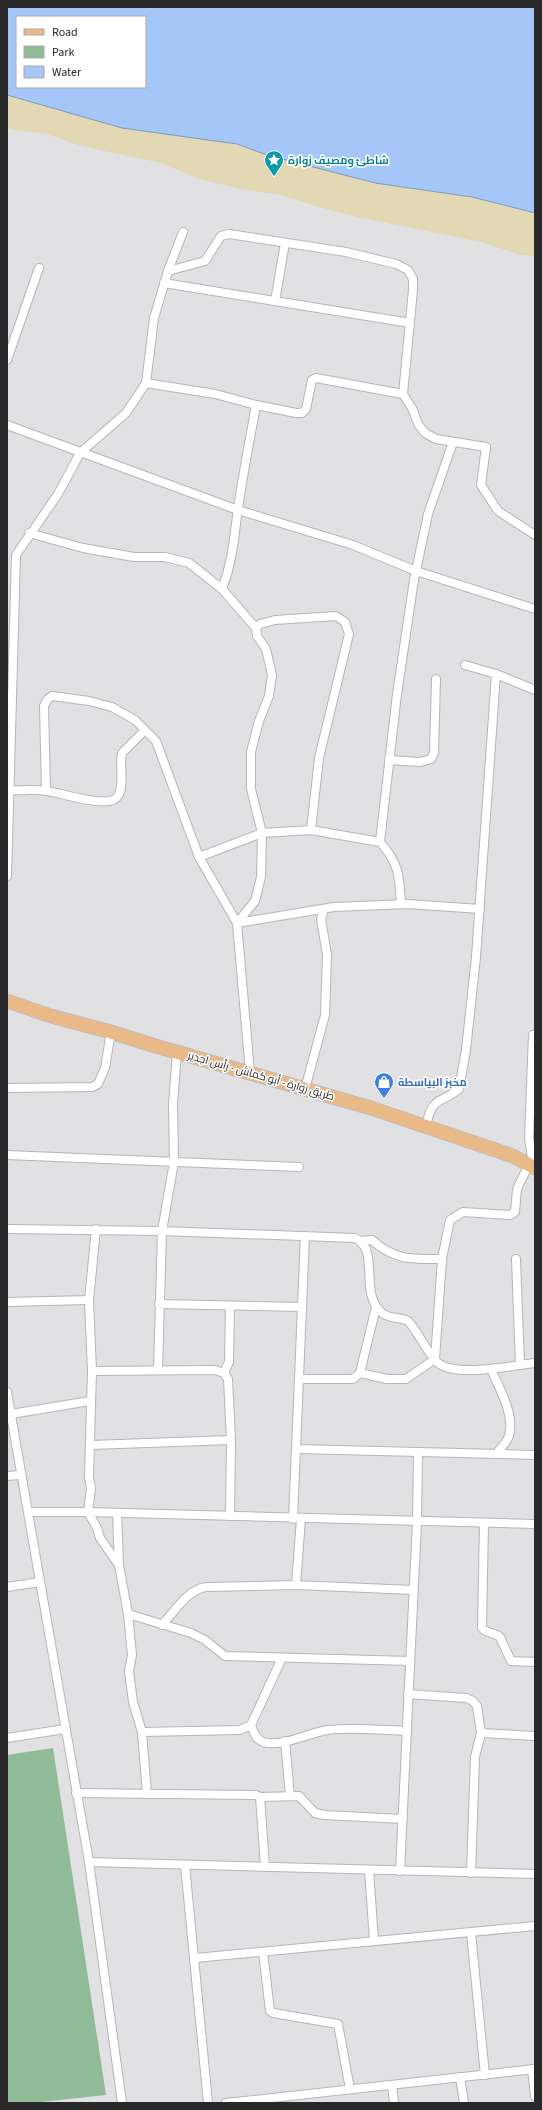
<svg xmlns="http://www.w3.org/2000/svg" width="542" height="2110" viewBox="0 0 542 2110" font-family="'Source Sans 3',Cairo,sans-serif">
<style>
.green{fill:#90bb99}
.sand{fill:#e2d8b3}
.water{fill:#a5c7f8;stroke:#8098ba;fill-rule:evenodd}
.lines{fill:none;stroke-linecap:round;stroke-linejoin:round}
.street-casing{stroke:#b6b6b9;stroke-width:10}
.primary-casing{stroke:#bfbfbf;stroke-width:15}
.street{stroke:#fff;stroke-width:8}
.primary{stroke:#e9b988;stroke-width:13}
.labels{text-anchor:middle;dominant-baseline:central;stroke-width:3;stroke-linejoin:round;paint-order:stroke}
.culture-label{font-size:11px;font-weight:bold;fill:#0d838f;stroke:#fff;text-anchor:start}
.street-label{font-size:11px;fill:#29292b;stroke:#fff}
.shop-label{font-size:11px;font-weight:bold;fill:#366cbe;stroke:#fff;text-anchor:start}
</style>
<rect width="100%" height="100%" fill="#e1e1e4"/>
<path class="green" d="M53,1748L106,2095L32,2103H7V1755Z"/>
<path class="sand" d="M7,96L120,127L233,144L343,174L405,187L466,196L535,214V256L521,255L481,242L357,217L319,207L281,195L241,189L199,179L161,163L81,146L47,134L10,129L7,127Z"/>
<path class="water" d="M7,7H535V213L472,197L375,183L267,155L237,144L122,128L7,95ZM17,17H145V87H17Z"/>
<g class="lines">
<g class="street-casing">
<g id="street">
<path d="M168,271L205,261L221,236L229,234L346,252L396,264L408,270L413,279V290L403,394L413,410L418,424L425,433L436,439L486,447L481,485L498,511L535,535"/>
<path d="M164,283L410,323"/>
<path d="M275,301L285,243"/>
<path d="M7,360L39,268"/>
<path d="M146,383L215,394L256,405L296,413H302L306,409L312,380L316,378L403,394"/>
<path d="M7,425L238,510L353,545L416,571L535,609"/>
<path d="M29,533L83,548L134,557H165L189,563L222,589L256,628L257,636L266,649L272,675L269,696L259,721L251,752V789L262,833L261,877L255,901L237,923L334,907L408,904L480,909"/>
<path d="M222,589C233,561 234,537 238,508C243,474 250,439 256,405"/>
<path d="M256,628L260,624L275,620L336,616L345,622L349,634L319,758L311,830"/>
<path d="M465,665L496,674L535,690"/>
<path d="M389,760L420,762L431,759L434,753L436,679"/>
<path d="M7,790C20,791 34,789 47,791C62,793 110,810 118,796C125,785 119,766 122,753L145,730"/>
<path d="M46,791L44,706L47,700L52,696L89,701L112,707L135,720L156,741L199,857L237,923L250,1072"/>
<path d="M380,842C400,865 399,876 401,904"/>
<path d="M199,857L262,833L311,830L380,842L397,694L414,580L428,514L453,442"/>
<path d="M7,876L16,555L58,494L80,453L126,413L146,383L154,318L168,271L183,232"/>
<path d="M7,1088L92,1087L98,1084L105,1068L111,1032"/>
<path d="M305,1089L325,1015L327,955L321,919L324,910"/>
<path d="M426,1126C433,1094 440,1105 459,1089L466,1050L476,957L496,674"/>
<path d="M7,1155L299,1167"/>
<path d="M7,1229L162,1231L355,1238C381,1250 358,1293 382,1313C389,1319 400,1317 408,1321C419,1333 425,1349 436,1361C452,1379 514,1365 535,1363"/>
<path d="M361,1241L372,1240C395,1261 413,1259 442,1259"/>
<path d="M516,1259L520,1365"/>
<path d="M89,1300L92,1371L89,1477L91,1488L88,1512L97,1528L100,1538L119,1565L128,1614L132,1655L129,1671L133,1702L142,1732L147,1794"/>
<path d="M7,1302L89,1300L96,1229"/>
<path d="M159,1304L302,1307"/>
<path d="M435,1359L442,1259L450,1220L463,1212L510,1215L515,1212L517,1189L532,1158L529,1138L533,1035"/>
<path d="M491,1369C499,1388 515,1414 509,1436C507,1442 500,1449 496,1454"/>
<path d="M158,1370L162,1231L174,1162L173,1104L177,1052"/>
<path d="M92,1371L215,1370L224,1373L228,1379L231,1440"/>
<path d="M224,1373L229,1362L230,1306"/>
<path d="M360,1373L387,1379H406L435,1359"/>
<path d="M299,1379H353L360,1373L376,1307"/>
<path d="M7,1392L89,1862L122,2103"/>
<path d="M11,1414L90,1401"/>
<path d="M91,1445L231,1440L230,1516"/>
<path d="M297,1449L535,1455"/>
<path d="M7,1476L20,1475"/>
<path d="M28,1512H88L535,1524"/>
<path d="M117,1513L119,1565"/>
<path d="M293,1519L305,1236"/>
<path d="M484,1523L482,1628C487,1634 495,1632 500,1637L511,1661L535,1662"/>
<path d="M296,1585L301,1519"/>
<path d="M7,1587L40,1582"/>
<path d="M128,1614L191,1633L205,1640L225,1656L410,1661"/>
<path d="M162,1625C174,1612 188,1589 206,1587L296,1585L413,1590"/>
<path d="M408,1694L466,1698L473,1701L477,1706L481,1733L475,1757L471,1873"/>
<path d="M251,1725C254,1734 257,1742 268,1743C288,1745 308,1733 328,1730C354,1727 381,1730 407,1731"/>
<path d="M142,1732L240,1730L251,1725L282,1658"/>
<path d="M481,1733L535,1736"/>
<path d="M7,1738L65,1729"/>
<path d="M285,1741L290,1796"/>
<path d="M76,1793L256,1795L260,1797L299,1796L315,1813L324,1815L403,1819"/>
<path d="M260,1797L265,1867"/>
<path d="M89,1862L535,1874"/>
<path d="M185,1865L208,2103"/>
<path d="M369,1870L374,1941"/>
<path d="M400,1871L417,1522L418,1452"/>
<path d="M471,1933L485,2075"/>
<path d="M263,1952L270,2011L273,2013L338,2024L350,2089"/>
<path d="M195,1958L535,1926"/>
<path d="M532,2069L535,2096"/>
<path d="M460,2077L464,2103"/>
<path d="M392,2085L394,2103"/>
<path d="M226,2103L535,2069"/>
</g>
</g>
<g class="primary-casing">
<path id="primary" d="M7,1001L51,1016L111,1032L152,1045L371,1108L513,1156L535,1168"/>
</g>
<use href="#street" class="street"/>
<use href="#primary" class="primary"/>
</g>
<defs>
<g id="sight-pin" transform="scale(1)"><path d="M0 17L-7.5 6A9.5 9.5 0 1 1 7.5 6Z" fill="#0f9aa8" stroke="#fff"/><path d="M0-6L1.8-2.2L6-1.7L2.9 1.2L3.7 5.4L0 3.3L-3.7 5.4L-2.9 1.2L-6-1.7L-1.8-2.2Z" fill="#fff"/></g>
<g id="shop-pin" transform="scale(1)"><path d="M0 17L-7.5 6A9.5 9.5 0 1 1 7.5 6Z" fill="#3f7fe0" stroke="#fff"/><path d="M-5-2.5h2.3a2.7 3.5 0 0 1 5.4 0H5L5.5 6h-11ZM-1.5-2.5h3a1.5 2.3 0 0 0-3 0Z" fill="#fff"/></g>
</defs>
<g fill-rule="evenodd">
<use href="#sight-pin" x="274" y="160"/>
<use href="#shop-pin" x="384" y="1082"/>
</g>
<g class="labels">
<g class="culture-label">
<text x="288" y="160">شاطئ ومصيف زوارة</text>
</g>
<g class="street-label">
<text transform="translate(261 1076) rotate(16)">طريق زوارة - أبو كماش - رأس اجدير</text>
</g>
<g class="shop-label">
<text x="398" y="1082">مخبز البياسطة</text>
</g>
</g>
<rect width="542" height="2110" fill="none" stroke="#29292b" stroke-width="16"/>
<rect x="16" y="16" width="130" height="72" fill="#ffffff" stroke="#a9a9aa"/>
<rect x="24" y="29" width="20" height="6" fill="#e9b988" stroke="#a9a9aa"/>
<text x="52" y="36" font-size="12" fill="#29292b">Road</text>
<rect x="24" y="46" width="20" height="12" fill="#90bb99" stroke="#a9a9aa"/>
<text x="52" y="56" font-size="12" fill="#29292b">Park</text>
<rect x="24" y="66" width="20" height="12" fill="#a5c7f8" stroke="#a9a9aa"/>
<text x="52" y="76" font-size="12" fill="#29292b">Water</text>
</svg>
